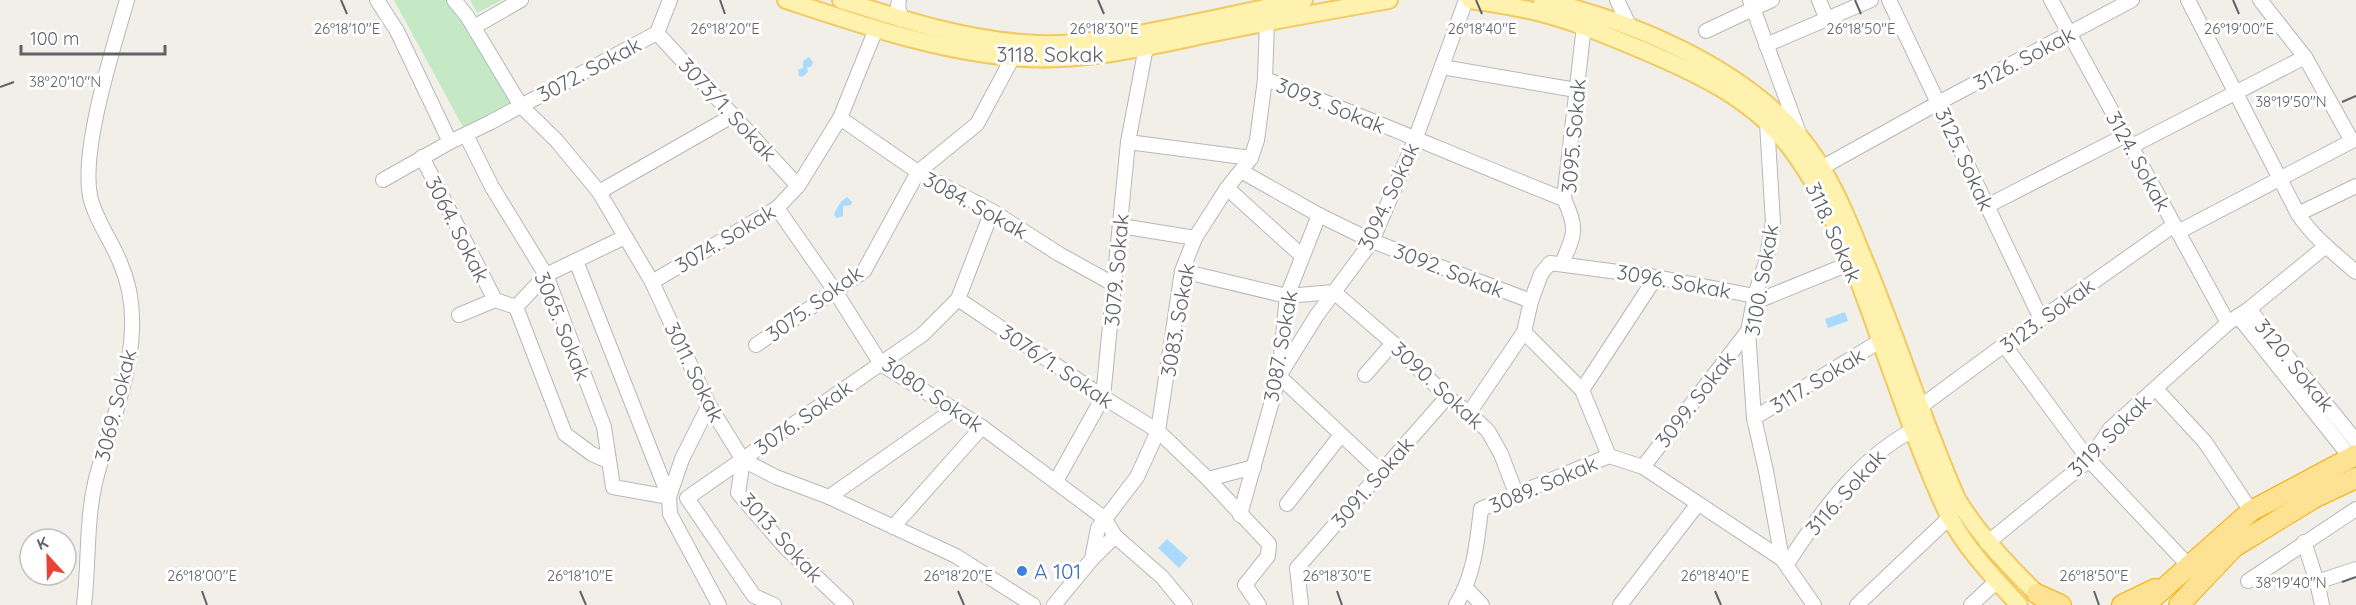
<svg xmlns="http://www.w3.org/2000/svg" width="2356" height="605" viewBox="0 0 2356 605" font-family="Quicksand,sans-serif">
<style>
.green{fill:#c5e8c5}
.water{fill:#aadaff}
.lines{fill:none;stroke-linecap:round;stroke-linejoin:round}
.minor-casing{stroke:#b5b8bc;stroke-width:16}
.major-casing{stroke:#f2c960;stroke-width:20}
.highway-casing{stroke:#f9ab00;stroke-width:22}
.minor{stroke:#fff;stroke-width:14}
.major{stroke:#fff2af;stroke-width:16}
.highway{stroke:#fde293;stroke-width:20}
.ticks{fill:none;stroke:#5f6368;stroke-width:2}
.shop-dot{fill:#3f7fe0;stroke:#fff;stroke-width:2}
.labels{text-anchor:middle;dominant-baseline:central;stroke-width:6;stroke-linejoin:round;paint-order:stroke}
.street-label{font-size:21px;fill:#5f6368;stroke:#fff}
.shop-label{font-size:21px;fill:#366cbe;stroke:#fff;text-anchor:start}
.ticks-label{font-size:15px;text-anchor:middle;fill:#5f6368;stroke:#fff;stroke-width:6;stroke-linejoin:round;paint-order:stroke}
</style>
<rect width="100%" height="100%" fill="#f1efe8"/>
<g class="green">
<path d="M394,0H448L512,103L463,127Z"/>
<path d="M470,0H502L477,13Z"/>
</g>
<g class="water">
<path d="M809,57L813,62L811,67H807L808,72L802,77L799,76L798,70L803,68V61Z"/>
<path d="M847,197L852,202L851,205L843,206V216L837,218L834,215C836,209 841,200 847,197Z"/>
<path d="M1845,312L1848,321L1828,328L1825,319Z"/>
<path d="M1167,539L1188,558L1179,568L1158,548Z"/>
</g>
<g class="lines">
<g class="minor-casing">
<g id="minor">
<path d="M377,0L397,31L450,142L491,122L657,33"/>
<path d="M454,0L467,16L521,106L556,140L599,192L652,282L709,405L743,460L776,477L829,497L956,556L1033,605"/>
<path d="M899,0L898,6L902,20"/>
<path d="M1617,0L1630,27"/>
<path d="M1750,0L1799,133"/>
<path d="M1819,0L1827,20"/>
<path d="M1889,0L2041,319"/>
<path d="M2051,0L2228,323"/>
<path d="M2188,0L2298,214C2313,237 2335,254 2356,272"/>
<path d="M474,27L521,0"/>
<path d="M1706,31L1772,0"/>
<path d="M657,33L798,186"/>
<path d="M657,33L670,0"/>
<path d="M1766,45L1871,0"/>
<path d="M1442,67L1576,90"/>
<path d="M1265,79C1366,116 1464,160 1564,199"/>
<path d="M840,118L918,172L992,211L1059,254L1115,285"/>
<path d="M1767,123L1773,222L1766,262L1755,295L1748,331L1754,418L1766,471L1782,559L1814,605"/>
<path d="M466,135L492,187L546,275L604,427L613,487L669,497"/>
<path d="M1128,142L1251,158"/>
<path d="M2130,147L2305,57"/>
<path d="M422,157L495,300"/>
<path d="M1821,168L1938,103L2132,0"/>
<path d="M1241,171L1319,215L1372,241L1531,301"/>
<path d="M383,180L450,142"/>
<path d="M1227,188L1302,256"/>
<path d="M599,192L732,116"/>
<path d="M1987,206L2124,136"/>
<path d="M777,208L835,291L881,364L982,427L1104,518L1115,536"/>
<path d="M2298,214L2356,186"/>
<path d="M1121,226L1195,238"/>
<path d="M2178,232L2352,141L2305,57L2260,0"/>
<path d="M576,261L669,497"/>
<path d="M1562,263C1575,234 1578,229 1564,199L1584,26"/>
<path d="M1182,271L1287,296L1334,292"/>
<path d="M652,282L777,208L798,186L840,118L876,29"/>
<path d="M1334,292L1393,343L1447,397L1469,413L1488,431L1501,454L1517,496"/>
<path d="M958,299L1103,397L1158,431L1208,479"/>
<path d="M516,307L565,434L592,454L608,461"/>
<path d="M2249,309L2326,246"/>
<path d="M459,315L495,300L516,307L546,275L625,237"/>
<path d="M2238,316L2351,458"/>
<path d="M1524,332L1582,390L1609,456"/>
<path d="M756,345L864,271L918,172L977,124L1013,57"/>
<path d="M2004,345L2089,460L2188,565"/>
<path d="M1365,375L1393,343"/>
<path d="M1279,376L1317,315L1372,241L1415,140L1466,0"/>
<path d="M1279,376L1380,471"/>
<path d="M2156,389L2205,442L2251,511"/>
<path d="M1582,390L1656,277"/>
<path d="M709,405L682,459L669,497L670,514L719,605"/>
<path d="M1920,407L2004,345L2174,225"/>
<path d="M1469,413L1524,332L1531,301L1541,274L1550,263L1656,277L1765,298L1851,263"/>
<path d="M1754,418L1880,341"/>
<path d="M743,460L738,493L785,547L846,605"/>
<path d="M1254,467L1208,479L1269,544L1268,556L1245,585L1259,605"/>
<path d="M1643,467L1748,331"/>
<path d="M1056,481L1103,397L1128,142L1146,47"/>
<path d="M829,497L953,410"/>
<path d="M1287,504L1341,435"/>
<path d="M1240,515L1279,376L1287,296L1319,215"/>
<path d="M893,527L982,427"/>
<path d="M2304,542L2317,582L2322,605"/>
<path d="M1987,543L2089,460L2110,429L2228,323L2249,309L2356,441"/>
<path d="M1092,559L1115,536L1162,577L1185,605"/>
<path d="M1787,564C1820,513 1858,459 1913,430"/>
<path d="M2248,581L2356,509"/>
<path d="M2317,582L2356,569"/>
<path d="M1466,588L1482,605"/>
<path d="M84,605C89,564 86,523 95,483C107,433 131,379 132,328C133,306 129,283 120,262C111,240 95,219 90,196C81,148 113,49 127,0"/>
<path d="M774,605L754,596L687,498L922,335L958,299L992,211"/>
<path d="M1054,605L1092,559L1098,528L1137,477L1158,431L1182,271L1195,238L1227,188L1251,158L1257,140L1265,79L1267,22"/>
<path d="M1301,605L1297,568L1447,397"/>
<path d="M1456,605C1474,576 1477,543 1481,509L1609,456L1643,467L1782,559"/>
<path d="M1620,605L1697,505"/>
<path d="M1857,605L1950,517"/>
<path d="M1971,605L1997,581"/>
</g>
</g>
<g class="major-casing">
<g id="major">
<path d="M786,0C859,24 934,50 1011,57C1081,64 1150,46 1218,32C1275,20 1332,10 1389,0"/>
<path d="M841,0C901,19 959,38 1022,43C1061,47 1101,40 1139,34C1194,24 1249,11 1304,0"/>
<path d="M1470,0C1491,3 1512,6 1533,11C1568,19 1601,33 1635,47C1693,71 1753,98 1792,150C1842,218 1866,303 1895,381C1911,426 1928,473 1949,516C1966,549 1994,578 2019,605"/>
<path d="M1542,0C1632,21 1738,65 1800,137C1829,172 1846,215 1863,257C1897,337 1922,420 1957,499C1979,535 2007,564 2037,594"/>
</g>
</g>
<g class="highway-casing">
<g id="highway">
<path d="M2037,594L2061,605"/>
<path d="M2122,605L2155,589"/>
<path d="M2145,605L2251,511L2356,455"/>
<path d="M2179,605L2234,547L2314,498L2356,478"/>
</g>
</g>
<use href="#minor" class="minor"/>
<use href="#major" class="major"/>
<use href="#highway" class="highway"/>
</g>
<path class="ticks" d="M341,0L347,14M720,0L725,14M1098,0L1104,14M1476,0L1482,14M1855,0L1861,14M2233,0L2239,14M0,87L14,82M2342,102L2356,96M2342,582L2356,577M202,591L207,605M580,591L586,605M958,591L964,605M1337,591L1342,605M1715,591L1721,605M2094,591L2099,605"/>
<circle class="shop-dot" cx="1022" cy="571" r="6"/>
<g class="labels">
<g class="street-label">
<text x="1050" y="54">3118. Sokak</text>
<text transform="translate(2024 58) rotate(-28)">3126. Sokak</text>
<text transform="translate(589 69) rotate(-28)">3072. Sokak</text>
<text transform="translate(1331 105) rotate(22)">3093. Sokak</text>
<text transform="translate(728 109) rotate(47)">3073/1. Sokak</text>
<text transform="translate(1573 136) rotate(-85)">3095. Sokak</text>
<text transform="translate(1965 159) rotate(65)">3125. Sokak</text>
<text transform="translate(2139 161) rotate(61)">3124. Sokak</text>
<text transform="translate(1388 196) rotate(-65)">3094. Sokak</text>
<text transform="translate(976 205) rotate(29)">3084. Sokak</text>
<text transform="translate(458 229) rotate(63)">3064. Sokak</text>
<text transform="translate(1834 232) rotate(66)">3118. Sokak</text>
<text transform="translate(725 238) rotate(-31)">3074. Sokak</text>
<text transform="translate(1116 270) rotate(-85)">3079. Sokak</text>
<text transform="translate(1449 270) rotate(21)">3092. Sokak</text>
<text transform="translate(1761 280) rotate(-80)">3100. Sokak</text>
<text transform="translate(1674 281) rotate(10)">3096. Sokak</text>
<text transform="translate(814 303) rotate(-36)">3075. Sokak</text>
<text transform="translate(2047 315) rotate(-36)">3123. Sokak</text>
<text transform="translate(1177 320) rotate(-80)">3083. Sokak</text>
<text transform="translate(563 326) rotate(68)">3065. Sokak</text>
<text transform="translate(1280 346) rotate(-80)">3087. Sokak</text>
<text transform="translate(2295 365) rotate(51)">3120. Sokak</text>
<text transform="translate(1057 366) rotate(34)">3076/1. Sokak</text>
<text transform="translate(695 372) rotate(64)">3011. Sokak</text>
<text transform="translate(1817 380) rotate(-31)">3117. Sokak</text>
<text transform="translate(1438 385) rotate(43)">3090. Sokak</text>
<text transform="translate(933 394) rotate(34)">3080. Sokak</text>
<text transform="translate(1695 399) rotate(-52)">3099. Sokak</text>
<text transform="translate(115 405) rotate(-76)">3069. Sokak</text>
<text transform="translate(803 417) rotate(-35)">3076. Sokak</text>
<text transform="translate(2109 435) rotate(-45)">3119. Sokak</text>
<text transform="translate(1372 482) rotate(-49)">3091. Sokak</text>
<text transform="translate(1543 484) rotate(-23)">3089. Sokak</text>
<text transform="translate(1845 492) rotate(-48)">3116. Sokak</text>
<text transform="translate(782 537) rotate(48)">3013. Sokak</text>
</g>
<g class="shop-label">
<text x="1034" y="571">A 101</text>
</g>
</g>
<g class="ticks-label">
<text x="347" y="34">26°18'10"E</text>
<text x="725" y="34">26°18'20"E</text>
<text x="1104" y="34">26°18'30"E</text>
<text x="1482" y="34">26°18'40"E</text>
<text x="2239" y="34">26°19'00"E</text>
<text x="1861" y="34">26°18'50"E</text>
<text x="65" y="87">38°20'10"N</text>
<text x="2291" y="107">38°19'50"N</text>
<text x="202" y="581">26°18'00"E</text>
<text x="580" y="581">26°18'10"E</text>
<text x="958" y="581">26°18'20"E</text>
<text x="1337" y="581">26°18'30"E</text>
<text x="1715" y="581">26°18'40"E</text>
<text x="2094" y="581">26°18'50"E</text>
<text x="2291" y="588">38°19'40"N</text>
</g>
<g transform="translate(48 557) rotate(338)"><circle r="28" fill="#ffffff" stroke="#bfc1c3" stroke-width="1.5"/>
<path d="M0-4.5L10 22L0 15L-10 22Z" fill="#ea4335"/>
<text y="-9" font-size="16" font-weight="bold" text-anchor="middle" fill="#5f6368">K</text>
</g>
<path d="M21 45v9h144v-9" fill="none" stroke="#5f6368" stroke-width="3"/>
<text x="30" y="45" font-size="18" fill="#5f6368" stroke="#ffffff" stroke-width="4.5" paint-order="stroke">100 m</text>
</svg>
